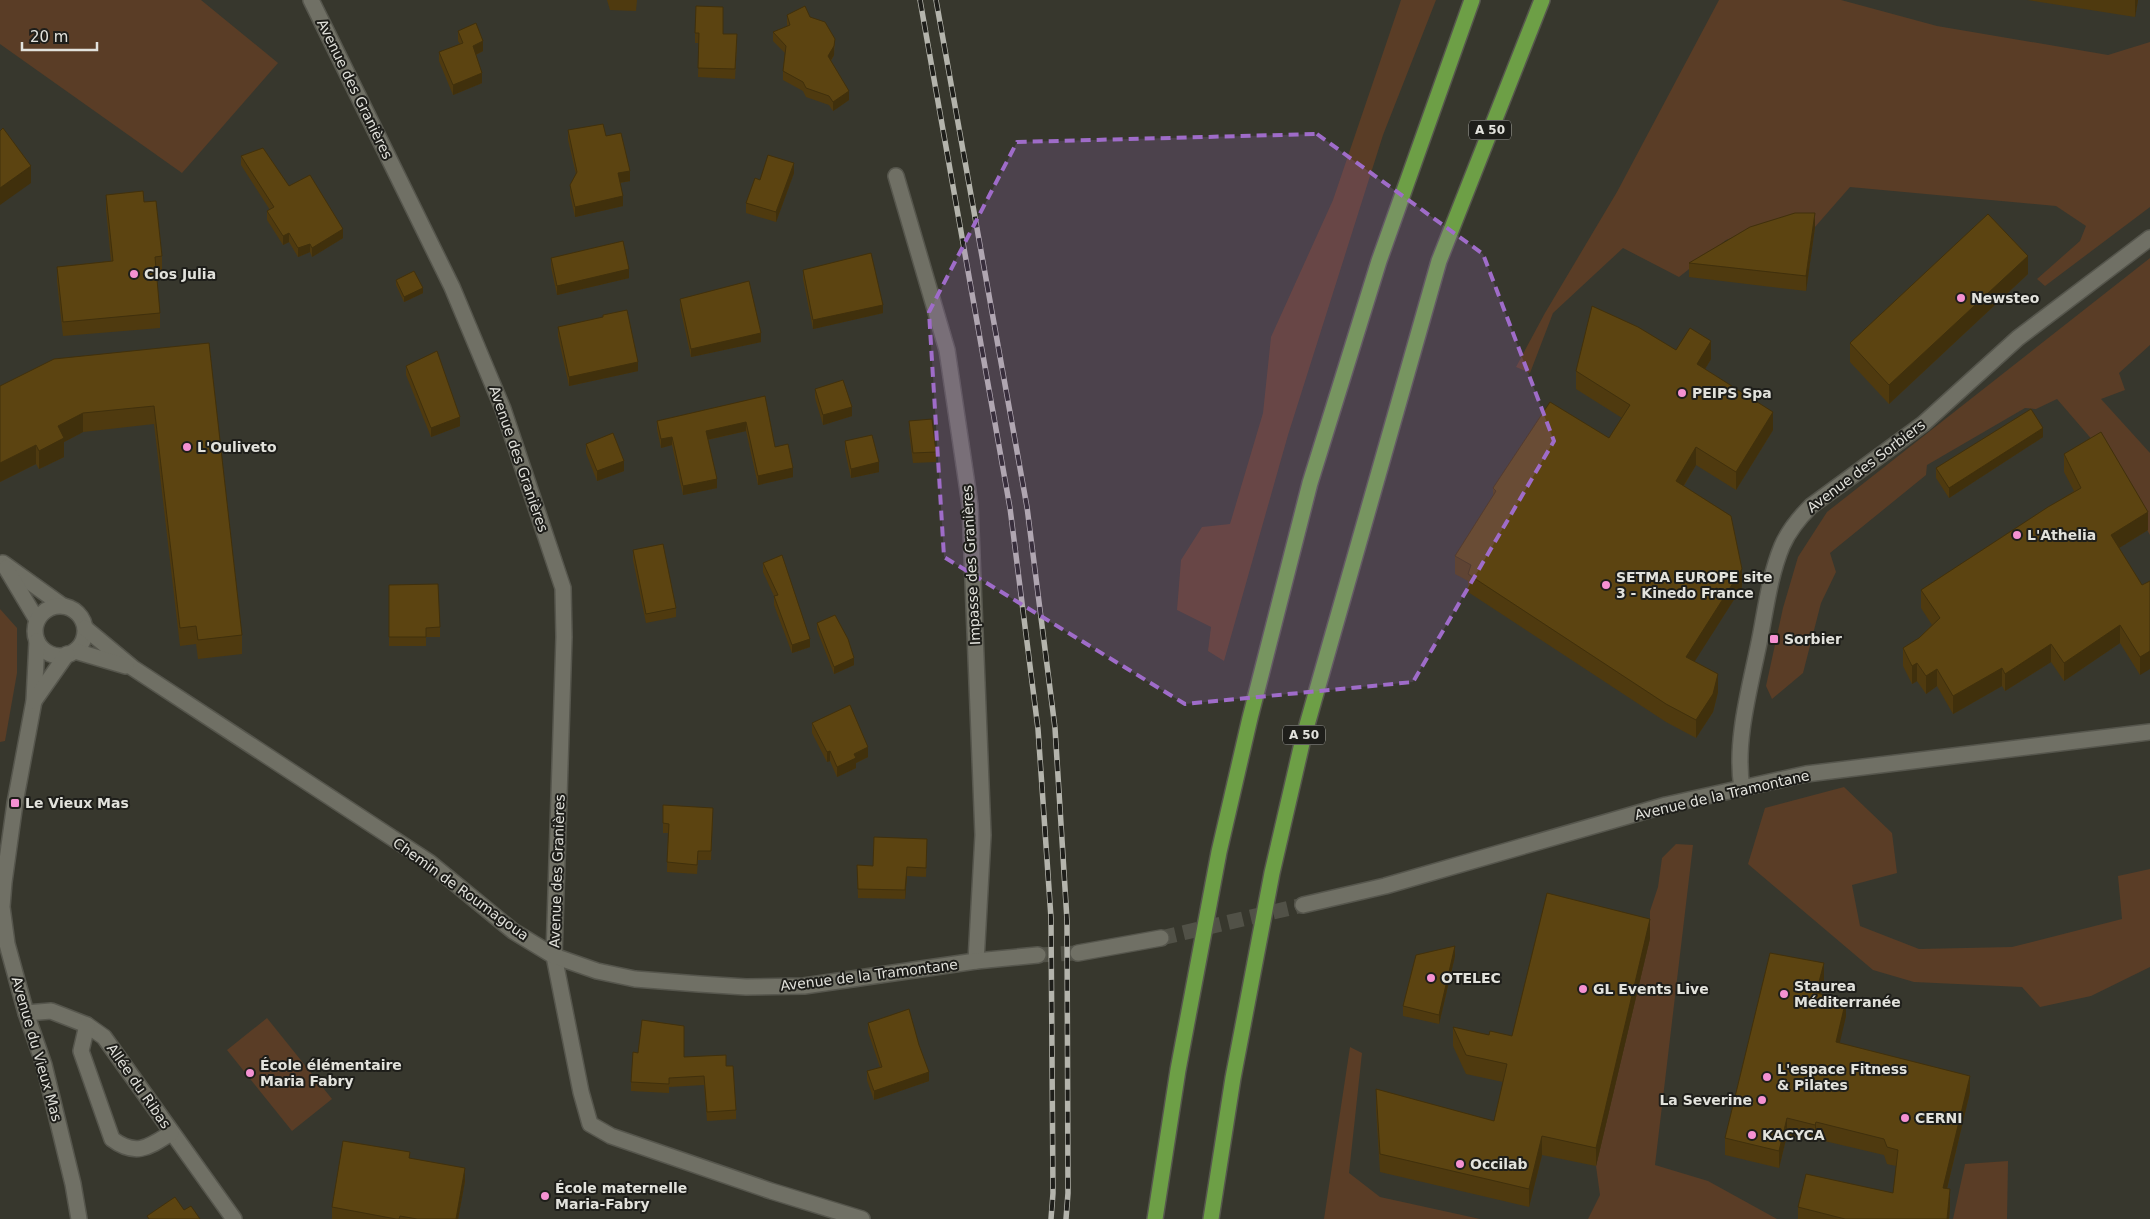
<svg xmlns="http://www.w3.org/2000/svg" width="2150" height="1219" viewBox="0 0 2150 1219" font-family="'DejaVu Sans',sans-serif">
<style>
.green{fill:#5a3d26}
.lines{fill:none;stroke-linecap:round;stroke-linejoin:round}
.minor-tunnel{stroke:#515147;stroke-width:15;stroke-dasharray:15 8;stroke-linecap:butt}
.minor-casing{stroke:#56564d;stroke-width:18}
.highway-casing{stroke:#56564d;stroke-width:18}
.minor{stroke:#707065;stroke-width:15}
.highway{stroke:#6d9f46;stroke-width:15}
.rail-casing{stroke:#b4b4ac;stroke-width:5.5}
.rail{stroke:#1e1e1a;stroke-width:4;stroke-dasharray:11;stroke-linecap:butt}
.wall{fill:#4f3a0f}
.shaded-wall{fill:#40300c}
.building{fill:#5c4411;stroke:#40300c}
.marked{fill:#9f6cc9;fill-opacity:0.2;stroke:#9f6cc9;stroke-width:4;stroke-dasharray:10 6;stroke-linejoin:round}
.poi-dot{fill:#f591d2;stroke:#1e1e1a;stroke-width:2}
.labels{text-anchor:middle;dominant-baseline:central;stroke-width:4;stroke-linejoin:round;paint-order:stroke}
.shield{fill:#1e1e1a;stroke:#a7a7a2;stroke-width:1}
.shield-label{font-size:12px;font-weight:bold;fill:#e2e2dc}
.street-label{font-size:14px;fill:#e2e2dc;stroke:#1e1e1a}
.poi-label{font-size:14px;font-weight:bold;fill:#e2e2dc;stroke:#1e1e1a;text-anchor:start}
</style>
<rect width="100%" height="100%" fill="#37372d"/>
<g class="green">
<path d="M0,0H201L278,63L182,173L0,44Z"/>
<path d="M1401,0H1436L1383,135L1288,435L1224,661L1208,651L1211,627L1177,610L1181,560L1202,527L1230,524L1263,413L1271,337L1333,200Z"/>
<path d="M1719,0H1841L1937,26L2108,55L2150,42V207L2045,286L2037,279L2080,241L2086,226L2056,206L1850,187L1815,227L1766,225L1726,240L1679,277L1623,248L1553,313L1530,373L1516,367L1545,313L1617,192Z"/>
<path d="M2150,258V345L2119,373L2125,390L2101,399L2150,453V535L2101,450L2057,399L2036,409L2025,408L1927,465L1926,475L1830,553L1836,572L1821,603L1803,673L1772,699L1766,686L1783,608L1798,557L1827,512Z"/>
<path d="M0,609L17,628V673L5,741L0,742Z"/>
<path d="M1844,787L1892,833L1897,873L1852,885L1860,926L1919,949L2012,947L2122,919L2118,876L2150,869V967L2091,996L2040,1007L2022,987L1914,982L1873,970L1748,864L1765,808Z"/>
<path d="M1676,844L1693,845L1655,1165L1708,1181L1777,1219H1588L1600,1195L1596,1166L1650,938V911L1658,887L1662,858Z"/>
<path d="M267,1018L332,1099L292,1131L227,1050Z"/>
<path d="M1350,1047L1362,1053L1349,1173L1380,1197L1480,1219H1324Z"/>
<path d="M2008,1161L2007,1219H1953L1965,1164Z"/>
</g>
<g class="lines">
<g class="minor-tunnel">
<path d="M1161,938L1303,905"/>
<path d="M1038,955L1078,953"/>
</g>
<g class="minor-casing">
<g id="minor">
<path d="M311,0L452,287L503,409L563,588L564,637L554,956L581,1092L590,1124L611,1136L771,1191L862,1219"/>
<path d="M896,176L947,350L970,505L983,835L976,961"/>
<path d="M3,563L63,606"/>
<path d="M6,568L37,620"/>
<circle cx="60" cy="631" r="25"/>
<path d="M85,628L133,668L429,862L513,931L554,956L597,971L635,979L699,984L746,987L804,986L976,961L1038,955"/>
<path d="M37,641L34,701L15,803L4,882L2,907L7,944L26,1013L44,1065L73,1184L79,1219"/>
<path d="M75,651L126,666"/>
<path d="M34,701L67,654"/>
<path d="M1742,788C1734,741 1751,684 1760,638C1766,607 1770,575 1782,546C1789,530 1799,518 1811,506L1923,424L2018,338L2150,238"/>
<path d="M1303,905L1385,886L1666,805L1806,774L2150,732"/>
<path d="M1078,953L1161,938"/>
<path d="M26,1013L51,1011L87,1025L104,1037L234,1219"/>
<path d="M87,1025L81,1051L112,1139C136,1157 149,1147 171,1133"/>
</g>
</g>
<g class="highway-casing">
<g id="highway">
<path d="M1155,1219L1178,1070L1219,852L1250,718L1310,483L1379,261L1472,0"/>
<path d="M1211,1219L1233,1078L1272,873L1303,739L1439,261L1542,0"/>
</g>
</g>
<use href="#minor" class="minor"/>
<use href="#highway" class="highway"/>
<g class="rail-casing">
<g id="rail">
<path d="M920,0L1010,508L1038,729L1051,918L1053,1193L1051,1219"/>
<path d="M936,0L1027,507L1055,728L1067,920L1068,1193L1066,1219"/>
</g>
</g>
<use href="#rail" class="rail"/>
</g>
<g class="wall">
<path d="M607,0H637L636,11L610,10Z"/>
<path d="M2027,0H2138L2135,17Z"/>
<path d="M787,15L810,17L835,39L834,55L831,61L849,100L833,111L829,105L806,97L803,91L783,80V71L785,53L773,41V32L787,26Z"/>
<path d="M458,31L483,51L476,55L482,83L453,95L439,61V52L460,44L458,41Z"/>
<path d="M695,33L723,34L737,44L735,79L698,77L699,43H695Z"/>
<path d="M568,130L606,136L630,181L620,183L623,206L575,217L570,194V185L576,174L568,140Z"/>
<path d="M241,156L289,186L343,238L312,257L310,252L298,257L289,242L283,245L267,220V211L270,210L241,165Z"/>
<path d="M794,173L776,222L746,213V203L760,180Z"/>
<path d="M106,195L162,256V270L156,271L160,313V328L63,336L57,281V267L111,261L106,209Z"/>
<path d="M1815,227L1806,291L1689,277V263Z"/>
<path d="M551,258L629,278L557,295L551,267Z"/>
<path d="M803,270L883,313L813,329L803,279Z"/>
<path d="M2028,274L1889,404L1850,362V343Z"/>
<path d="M396,280L423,293L404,302L396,285Z"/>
<path d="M680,299L761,342L691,357L680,307Z"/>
<path d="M558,327L638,371L569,386L558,336Z"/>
<path d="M209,343L242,635V654L198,659L196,644L180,646L154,424L83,432L64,442V457L39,469L36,464L0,482V386Z"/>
<path d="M1711,359L1705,369L1773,430L1736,490L1696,465L1684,486L1742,587L1694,662L1718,692L1713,712L1696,738L1666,722L1468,592V581L1455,574V556L1493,496V488L1609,438L1622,418L1576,389V371Z"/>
<path d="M406,366L460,426L431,437L406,375Z"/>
<path d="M815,389L852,416L823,425L815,398Z"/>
<path d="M765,396L775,447L793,477L758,485L746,431L708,440L717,488L683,495L672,445L661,448L657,429V421Z"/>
<path d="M909,421L936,452V462L913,463L909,431Z"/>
<path d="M2043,437L1949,498L1936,478V468Z"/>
<path d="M845,441L879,472L851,478L845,451Z"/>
<path d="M586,444L624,471L597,481L586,453Z"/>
<path d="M2064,454L2148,530L2119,548L2142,585L2140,675L2120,643L2064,681L2051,662L2005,691L2002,686L1953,714L1937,686L1926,694L1917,681L1912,684L1903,666V648L1919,638L1932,625L1921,608V590L2074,491L2064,472Z"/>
<path d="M633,550L676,608V617L646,623L633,560Z"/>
<path d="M763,563L810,647L792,653L774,605V596L763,572Z"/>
<path d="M389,585L440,627V637H426V646H389Z"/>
<path d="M817,623L854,665L834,674L817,630Z"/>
<path d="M812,723L868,757L856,763V768L837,777L830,761L827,762L812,733Z"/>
<path d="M663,805L713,817L711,860H698L697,874L667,872L668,833H663Z"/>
<path d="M927,839L926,877L907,876L905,899L858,898L857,865L873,866Z"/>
<path d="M1650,938L1596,1166L1542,1155L1529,1207L1380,1172L1376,1108V1089L1494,1121L1503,1082L1466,1074L1453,1046V1027L1489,1035L1512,1036Z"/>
<path d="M1455,956L1439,1024L1403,1016V1006Z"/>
<path d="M1824,980L1820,994L1846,1016L1839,1043L1970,1092L1947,1189L1950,1206L1949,1219H1798V1207L1893,1193L1896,1166L1887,1164L1884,1155L1816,1139L1815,1142L1787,1135L1779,1168L1725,1155V1138Z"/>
<path d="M868,1023L919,1045L929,1081L874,1100L867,1080V1071L880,1067L868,1032Z"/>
<path d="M638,1053L684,1057L726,1066L736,1110V1119L707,1121L704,1085L669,1087V1093L631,1091V1082Z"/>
<path d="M410,1158L465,1181L458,1219H332V1207Z"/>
</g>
<g class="shaded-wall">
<path d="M2135,0H2138L2135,17Z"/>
<path d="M483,41V51L473,56V46Z"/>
<path d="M834,46V55L828,65V56Z"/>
<path d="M482,73V83L453,95V85Z"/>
<path d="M849,91V100L833,111V102Z"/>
<path d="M794,163V173L776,222V212Z"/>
<path d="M31,166V183L0,205V188Z"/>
<path d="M630,171V181L618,183V173Z"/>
<path d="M623,196V206L575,217V207Z"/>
<path d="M1815,213V227L1806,291V276Z"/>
<path d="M343,229V238L312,257V248Z"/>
<path d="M289,233V242L283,245V236Z"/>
<path d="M310,244V252L298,257V248Z"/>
<path d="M2028,256V274L1889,404V385Z"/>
<path d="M629,269V278L557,295V286Z"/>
<path d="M423,288V293L404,302V297Z"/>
<path d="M883,305V313L813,329V320Z"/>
<path d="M761,333V342L691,357V349Z"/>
<path d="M1711,341V359L1697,382V364Z"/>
<path d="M638,362V371L569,386V377Z"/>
<path d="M852,407V416L823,425V415Z"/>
<path d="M1773,412V430L1736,490V472Z"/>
<path d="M83,413V432L64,442V457L39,469V451L58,426Z"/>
<path d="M460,417V426L431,437V428Z"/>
<path d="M746,422V431L706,440V431Z"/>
<path d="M2043,428V437L1949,498V488Z"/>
<path d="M672,437V445L661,448V439Z"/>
<path d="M36,445V464L0,482V463Z"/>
<path d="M1696,447V465L1676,498V481Z"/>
<path d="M624,461V471L597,481V471Z"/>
<path d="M879,462V472L851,478V469Z"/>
<path d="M793,468V477L758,485V476Z"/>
<path d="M717,479V488L683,495V486Z"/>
<path d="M2148,512V530L2111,553V535Z"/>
<path d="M1742,569V587L1686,675V657Z"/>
<path d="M2120,625V643L2064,681V663Z"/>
<path d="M810,639V647L792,653V645Z"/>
<path d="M2051,644V662L2005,691V674Z"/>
<path d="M2150,651V669L2140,675V657Z"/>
<path d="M854,658V665L834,674V667Z"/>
<path d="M1917,663V681L1912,684V666Z"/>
<path d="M2002,668V686L1953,714V696Z"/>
<path d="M1937,669V686L1926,694V676Z"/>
<path d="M1718,674V692L1713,712L1696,738V720Z"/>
<path d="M868,747V757L856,763V768L837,777V767L854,754Z"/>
<path d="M830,751V761L827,762V752Z"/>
<path d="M907,867V876L905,899V890Z"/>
<path d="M1650,919V938L1596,1166V1148Z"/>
<path d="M1455,946V956L1439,1024V1015Z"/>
<path d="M1824,963V980L1816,1009V993Z"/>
<path d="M1846,1000V1016L1836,1059V1042Z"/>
<path d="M929,1072V1081L874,1100V1091Z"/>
<path d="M1970,1076V1092L1943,1205V1188Z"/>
<path d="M1787,1118V1135L1779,1168V1151Z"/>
<path d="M1816,1122V1139L1815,1142V1125Z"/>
<path d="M1542,1136V1155L1529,1207V1189Z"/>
<path d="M465,1168V1181L458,1219H456Z"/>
<path d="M1950,1189V1206L1949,1219H1947Z"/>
</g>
<g class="building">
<path d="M696,6L723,7V34H737L735,69L698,68L699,33H695Z"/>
<path d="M805,6L810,17L825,22L835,39L834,46L828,56L849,91L833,102L829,96L806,88L803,82L783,71L786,46L773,32L790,25L787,15Z"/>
<path d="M476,23L483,41L473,46L482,73L453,85L439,52L463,43L458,31Z"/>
<path d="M603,124L606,136L621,133L630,171L618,173L623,196L575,207L570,185L577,172L568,130Z"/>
<path d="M3,128L31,166L0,188V131Z"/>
<path d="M263,148L289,186L310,175L343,229L312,248L310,244L298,248L289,233L283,236L267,211L274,207L241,156Z"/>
<path d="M768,155L794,163L776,212L746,203L755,178L760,180Z"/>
<path d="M143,191L144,202L156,201L162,256L155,257L160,313L63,322L57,267L113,261L106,195Z"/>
<path d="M1795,213H1815L1806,276L1689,263L1750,227Z"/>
<path d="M1988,214L2028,256L1889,385L1850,343Z"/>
<path d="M623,241L629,269L557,286L551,258Z"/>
<path d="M871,253L883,305L813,320L803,270Z"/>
<path d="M414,271L423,288L404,297L396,280Z"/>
<path d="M749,281L761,333L691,349L680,299Z"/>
<path d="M1592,306L1638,327L1676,350L1690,328L1711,341L1697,364L1773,412L1736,472L1696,447L1676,481L1731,516L1742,569L1686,657L1718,674L1713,694L1696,720L1666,704L1468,574L1471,565L1455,556L1496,491L1493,488L1550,402L1609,438L1630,405L1576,371Z"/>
<path d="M627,310L638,362L569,377L558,327L603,317V315Z"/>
<path d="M209,343L242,635L198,640L196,626L180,628L154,406L83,413L58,426L64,438L39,451L36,445L0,463V386L54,359Z"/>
<path d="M437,351L460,417L431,428L406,366Z"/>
<path d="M843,380L852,407L823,415L815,389Z"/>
<path d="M765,396L775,447L788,444L793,468L758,476L746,422L706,431L717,479L683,486L672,437L661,439L657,421Z"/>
<path d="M2031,409L2043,428L1949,488L1936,468Z"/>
<path d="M932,419L936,452L913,453L909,421Z"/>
<path d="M2101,432L2148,512L2111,535L2142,585L2150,581V651L2140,657L2120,625L2064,663L2051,644L2005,674L2002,668L1953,696L1937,669L1926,676L1917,663L1912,666L1903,648L1919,638L1940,618L1921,590L2048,507L2081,488L2064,454Z"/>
<path d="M613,433L624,461L597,471L586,444Z"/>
<path d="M872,435L879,462L851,469L845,441Z"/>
<path d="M663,544L676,608L646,614L633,550Z"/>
<path d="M782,555L810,639L792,645L774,596L778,595L763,563Z"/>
<path d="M438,584L440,627L426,628V637H389V585Z"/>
<path d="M835,615L848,639L854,658L834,667L817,623Z"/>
<path d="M850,705L868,747L854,754L856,758L837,767L830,751L827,752L812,723Z"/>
<path d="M663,805L713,808L711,851H698L697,865L667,862L669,824L663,823Z"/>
<path d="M874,837L927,839L926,868L907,867L905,890L858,889L857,865L873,866Z"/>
<path d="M1547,893L1650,919L1596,1148L1542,1136L1529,1189L1380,1154L1376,1089L1494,1121L1507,1064L1466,1055L1453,1027L1489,1035L1490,1031L1512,1036Z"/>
<path d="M1455,946L1439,1015L1403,1006L1416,955Z"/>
<path d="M1770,953L1824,963L1816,993L1846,1000L1836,1042L1970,1076L1943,1188L1950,1189L1947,1219H1845L1798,1207L1806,1174L1893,1193L1898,1150L1887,1147L1884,1139L1816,1122L1815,1125L1787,1118L1779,1151L1725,1138Z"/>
<path d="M909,1009L919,1045L929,1072L874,1091L867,1071L882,1067L868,1023Z"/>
<path d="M642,1020L684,1026V1057L726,1055V1066H733L736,1110L707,1112L704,1076L669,1078V1084L631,1082L633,1052L638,1053Z"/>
<path d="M343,1141L410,1152L409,1158L465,1168L456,1219H417L400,1216L399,1219H396L332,1207Z"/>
<path d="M175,1197L184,1210L191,1206L200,1219H149L147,1216Z"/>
</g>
<path class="marked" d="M1317,134L1483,254L1554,441L1413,682L1185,704L944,557L929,312L1017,142Z"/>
<g class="poi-dot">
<circle cx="134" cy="274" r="5"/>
<circle cx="1961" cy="298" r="5"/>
<circle cx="1682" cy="393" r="5"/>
<circle cx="187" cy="447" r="5"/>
<circle cx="2017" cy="535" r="5"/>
<circle cx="1606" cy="585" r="5"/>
<rect x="1769" y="634" width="10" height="10" rx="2.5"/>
<rect x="10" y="798" width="10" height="10" rx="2.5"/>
<circle cx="1431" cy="978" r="5"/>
<circle cx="1583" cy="989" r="5"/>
<circle cx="1784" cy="994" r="5"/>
<circle cx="250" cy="1073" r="5"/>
<circle cx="1767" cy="1077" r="5"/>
<circle cx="1762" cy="1100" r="5"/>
<circle cx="1905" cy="1118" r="5"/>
<circle cx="1752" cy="1135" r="5"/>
<circle cx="1460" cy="1164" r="5"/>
<circle cx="545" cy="1196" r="5"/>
</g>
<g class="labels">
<g class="shield">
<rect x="1469" y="120.5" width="42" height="19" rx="4"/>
<rect x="1283" y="725.5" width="42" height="19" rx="4"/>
</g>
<g class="shield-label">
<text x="1490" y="130">A 50</text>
<text x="1304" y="735">A 50</text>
</g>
<g class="street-label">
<text transform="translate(355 89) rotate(64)">Avenue des Granières</text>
<text transform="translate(519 459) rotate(71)">Avenue des Granières</text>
<text transform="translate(1866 466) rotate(-37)">Avenue des Sorbiers</text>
<text transform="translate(971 565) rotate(-93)">Impasse des Granières</text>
<text transform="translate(1722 795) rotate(-13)">Avenue de la Tramontane</text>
<text transform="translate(557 871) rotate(-88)">Avenue des Granières</text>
<text transform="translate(461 889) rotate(36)">Chemin de Roumagoua</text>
<text transform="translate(869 975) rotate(-7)">Avenue de la Tramontane</text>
<text transform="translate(37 1049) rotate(74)">Avenue du Vieux Mas</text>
<text transform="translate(139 1086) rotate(55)">Allée du Ribas</text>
</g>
<g class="poi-label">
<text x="144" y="274">Clos Julia</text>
<text x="1971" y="298">Newsteo</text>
<text x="1692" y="393">PEIPS Spa</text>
<text x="197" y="447">L'Ouliveto</text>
<text x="2027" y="535">L'Athelia</text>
<text x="1616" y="577">SETMA EUROPE site<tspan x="1616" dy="16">3 - Kinedo France</tspan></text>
<text x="1784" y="639">Sorbier</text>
<text x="25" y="803">Le Vieux Mas</text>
<text x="1441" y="978">OTELEC</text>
<text x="1794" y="986">Staurea<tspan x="1794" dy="16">Méditerranée</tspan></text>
<text x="1593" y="989">GL Events Live</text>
<text x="260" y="1065">École élémentaire<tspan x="260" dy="16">Maria Fabry</tspan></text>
<text x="1777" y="1069">L'espace Fitness<tspan x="1777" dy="16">&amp; Pilates</tspan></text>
<text x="1752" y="1100" text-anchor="end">La Severine</text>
<text x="1915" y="1118">CERNI</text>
<text x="1762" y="1135">KACYCA</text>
<text x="1470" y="1164">Occilab</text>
<text x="555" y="1188">École maternelle<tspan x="555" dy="16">Maria-Fabry</tspan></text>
</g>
</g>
<path d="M22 42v8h75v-8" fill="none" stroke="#e2e2dc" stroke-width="2.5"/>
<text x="30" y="42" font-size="15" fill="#e2e2dc" stroke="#1e1e1a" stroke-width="4" paint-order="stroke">20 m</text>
</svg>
